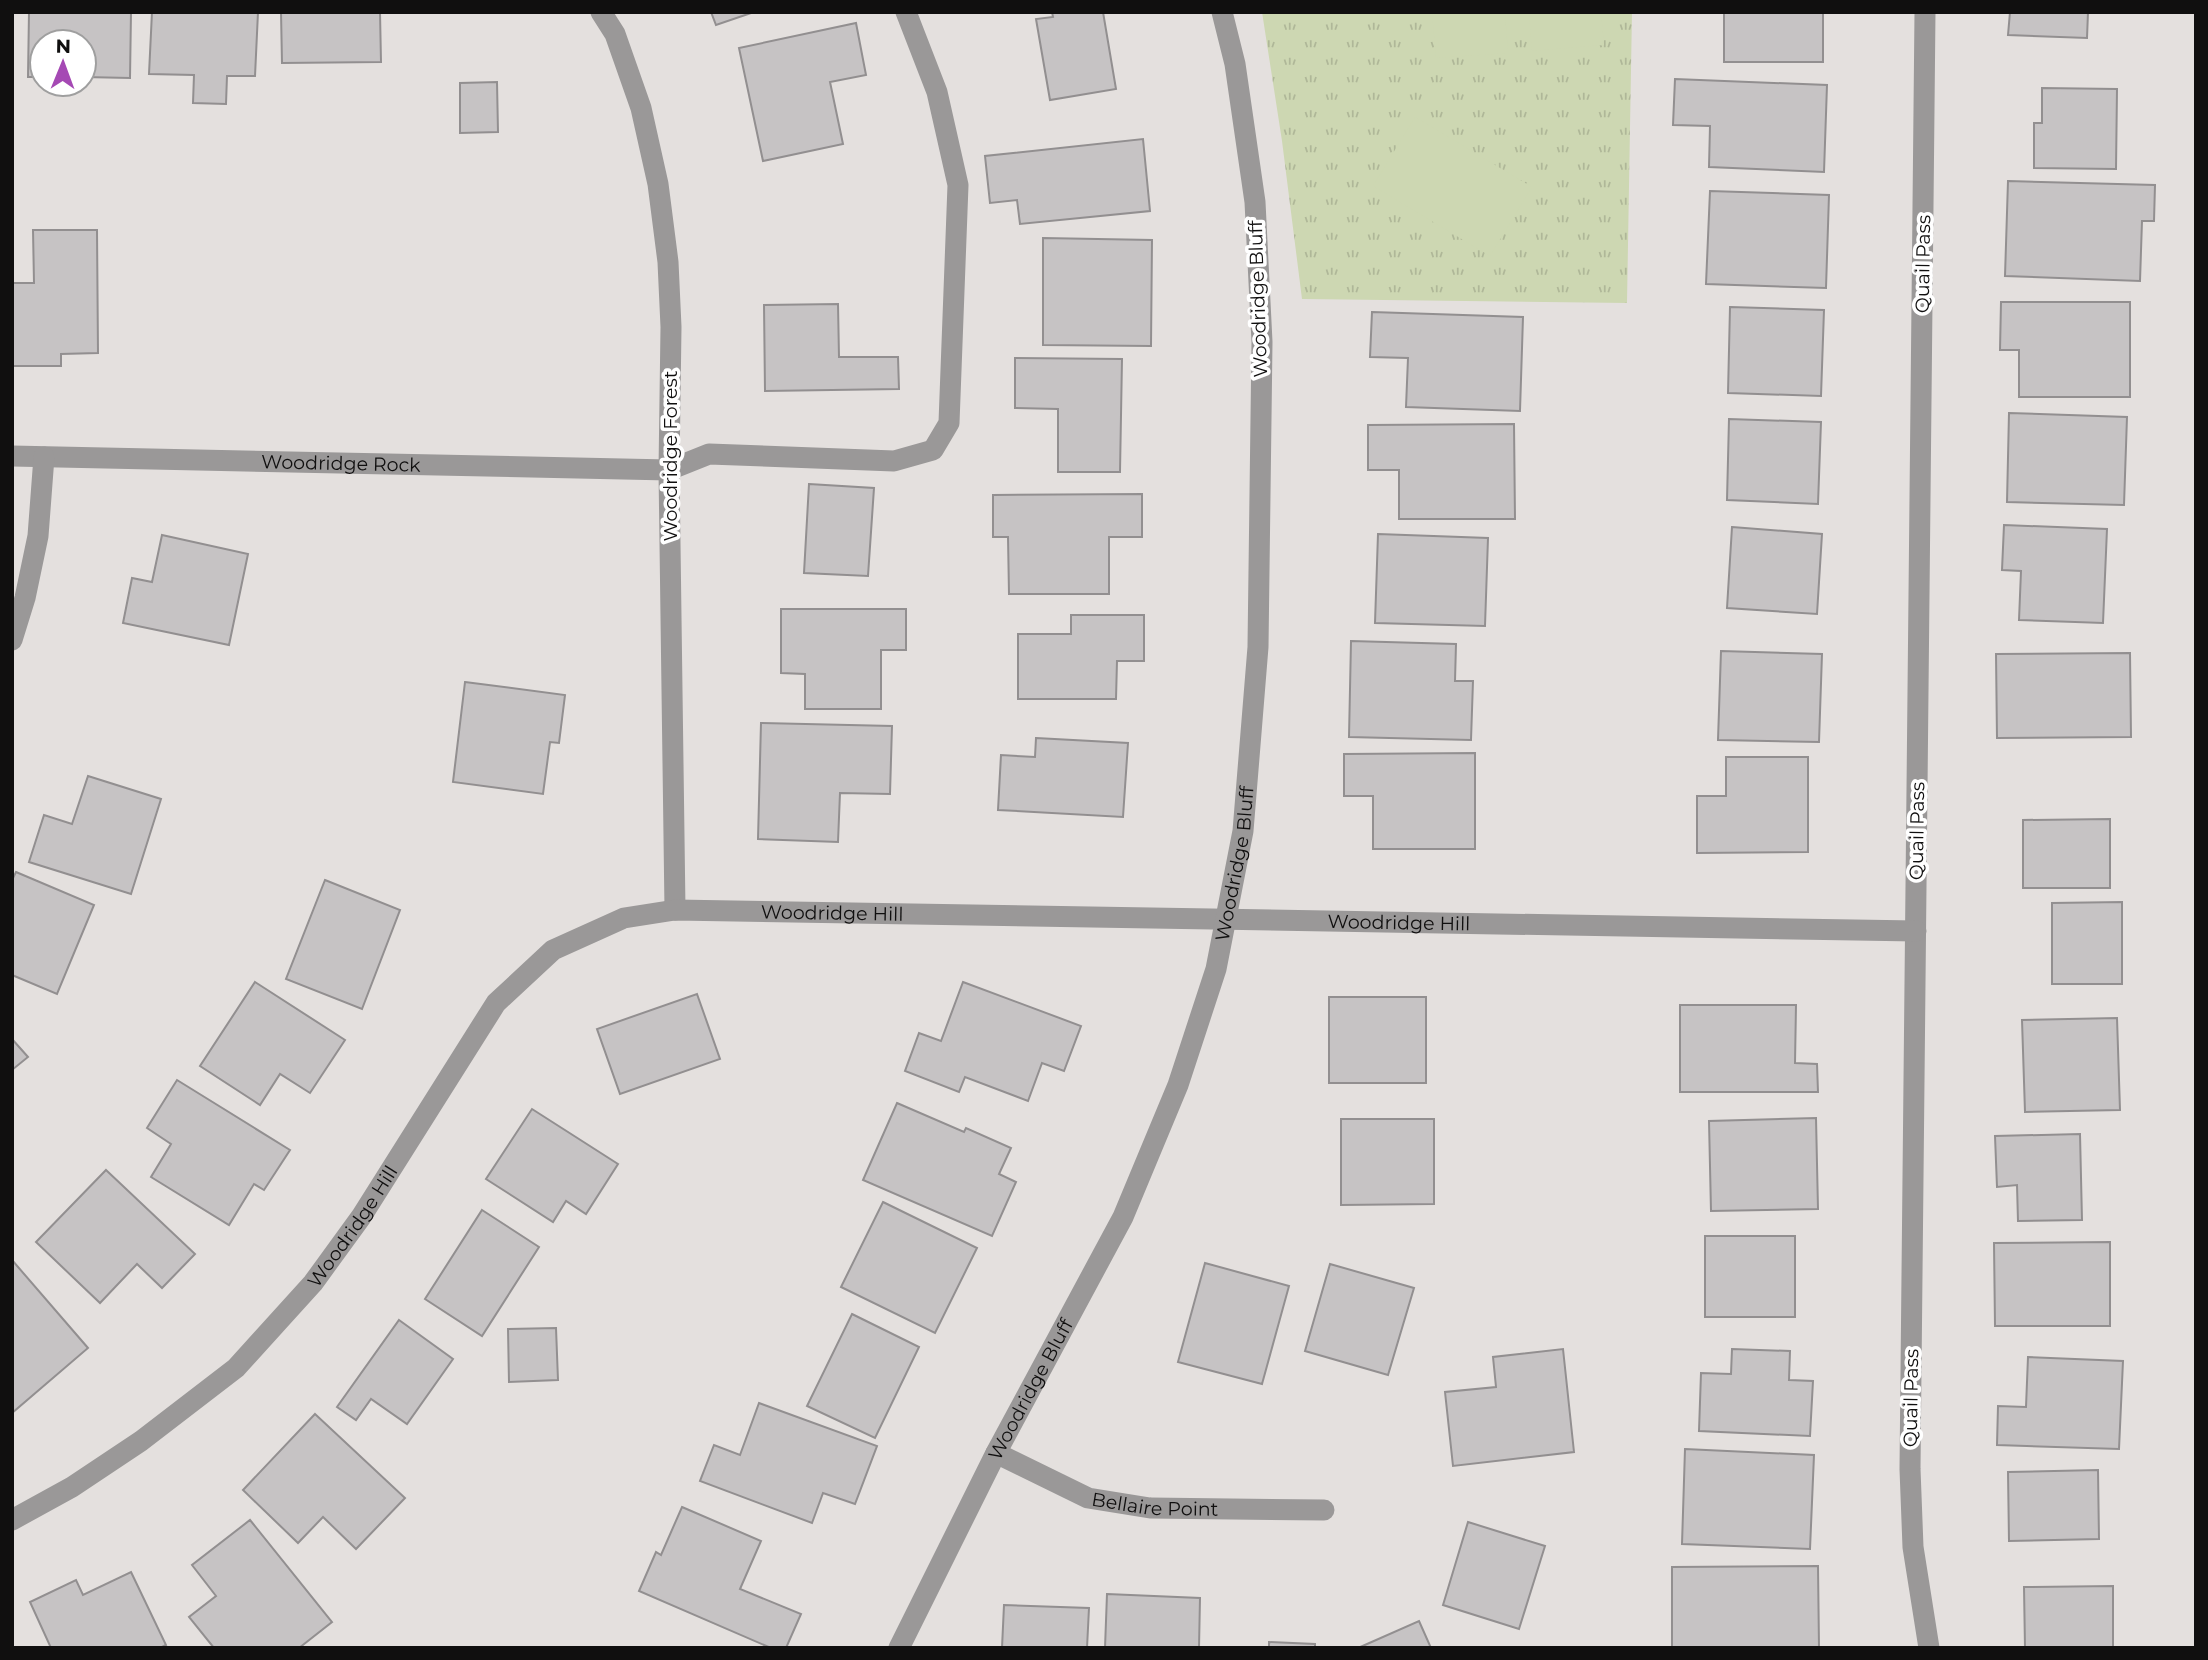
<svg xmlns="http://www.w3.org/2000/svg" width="2208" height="1660" viewBox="0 0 2208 1660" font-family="Montserrat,sans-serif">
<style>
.grass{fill:url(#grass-tufts)}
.pitch{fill:#cdd7b2}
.building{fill:#c6c3c4;stroke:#928f90;stroke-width:2}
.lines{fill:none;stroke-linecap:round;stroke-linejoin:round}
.minor{stroke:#9a9898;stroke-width:21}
.labels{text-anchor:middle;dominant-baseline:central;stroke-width:7;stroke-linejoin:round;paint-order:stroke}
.street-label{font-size:19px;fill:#100f0f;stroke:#fff}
</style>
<defs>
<pattern id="grass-tufts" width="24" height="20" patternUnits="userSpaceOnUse" patternTransform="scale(1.75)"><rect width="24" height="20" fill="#cdd7b2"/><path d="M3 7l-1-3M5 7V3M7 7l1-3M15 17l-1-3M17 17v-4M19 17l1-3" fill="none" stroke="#afb798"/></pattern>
</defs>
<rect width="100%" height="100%" fill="#e4e0de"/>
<path class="grass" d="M1262,12H1632L1627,303L1302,299L1282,141Z"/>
<g class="pitch">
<path d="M1432,12H1505L1508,53L1436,58Z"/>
<path d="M1529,12H1601L1604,45L1532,51Z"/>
<path d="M1415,117L1532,187L1490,256L1373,186Z"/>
</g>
<g class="building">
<path d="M29,12H131L130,78L84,77V42H42V77H28Z"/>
<path d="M152,12H258L255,76H227L226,104L193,103L194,75L149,74Z"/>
<path d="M281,12H380L381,62L282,63Z"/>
<path d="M711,12H754L716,25Z"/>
<path d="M1052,12H1103L1116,89L1050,100L1036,19L1053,17Z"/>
<rect x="1724" y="12" width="99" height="50"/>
<path d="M2010,12H2088L2087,38L2008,35Z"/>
<path d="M856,23L866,75L830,82L843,144L763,161L739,48Z"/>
<path d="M1675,79L1827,85L1824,172L1709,167L1710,126L1673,125Z"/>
<path d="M497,82L498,132L460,133V83Z"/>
<path d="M2042,88L2117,89L2116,169L2034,168V123H2042Z"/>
<path d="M1143,139L1150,211L1020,224L1017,200L990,203L985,156Z"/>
<path d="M2008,181L2155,185L2154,221H2142L2140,281L2005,276Z"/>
<path d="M1710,191L1829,195L1826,288L1706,284Z"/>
<path d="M33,230H97L98,353L61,354V366H12V283H34Z"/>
<path d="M1043,238L1152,240L1151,346L1043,345Z"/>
<path d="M2001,302H2130V397H2019V350H2000Z"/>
<path d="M838,304L839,357H898L899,389L765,391L764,305Z"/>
<path d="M1730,307L1824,310L1821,396L1728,393Z"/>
<path d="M1372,312L1523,317L1520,411L1406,407L1408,358L1370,357Z"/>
<path d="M1015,358L1122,359L1120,472H1058V409L1015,408Z"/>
<path d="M2009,413L2127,417L2124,505L2007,502Z"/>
<path d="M1729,419L1821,422L1818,504L1727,500Z"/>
<path d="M1514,424L1515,519H1399V470H1368V425Z"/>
<path d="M809,484L874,488L868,576L804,573Z"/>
<path d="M1142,494V537H1109V594H1009L1008,537H993V495Z"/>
<path d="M2004,525L2107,529L2103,623L2019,620L2021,571L2002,570Z"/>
<path d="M1732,527L1822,534L1817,614L1727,608Z"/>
<path d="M1378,534L1488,538L1485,626L1375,623Z"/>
<path d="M162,535L248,554L229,645L123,623L132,578L152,582Z"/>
<path d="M781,609H906V650H881V709H805V674L781,673Z"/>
<path d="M1071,615H1144V661H1117L1116,699H1018V634H1071Z"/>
<path d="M1351,641L1456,644L1455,681H1473L1471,740L1349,737Z"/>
<path d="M1721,651L1822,654L1819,742L1718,740Z"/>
<path d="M2130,653L2131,737L1997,738L1996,654Z"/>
<path d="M465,682L565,695L559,743L550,742L543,794L453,782Z"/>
<path d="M761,723L892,726L890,794L840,793L838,842L758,839Z"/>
<path d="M1036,738L1128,743L1123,817L998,810L1001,755L1035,757Z"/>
<path d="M1475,753V849H1373V796H1344V754Z"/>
<path d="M1726,757H1808V852L1697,853V796H1726Z"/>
<path d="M88,776L161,799L131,894L29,862L44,815L72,824Z"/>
<path d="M2110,819V888H2023V820Z"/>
<path d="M16,872L94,905L57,994L12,975V880Z"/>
<path d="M325,880L400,910L362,1009L286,979Z"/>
<path d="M2122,902V984H2052V903Z"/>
<path d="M255,982L345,1040L310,1093L280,1074L260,1105L200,1066Z"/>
<path d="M963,982L1081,1026L1064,1071L1042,1063L1028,1101L965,1077L959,1092L905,1071L919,1033L941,1041Z"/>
<path d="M697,994L720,1059L620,1094L597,1029Z"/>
<rect x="1329" y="997" width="97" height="86"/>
<path d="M1680,1005H1796L1795,1063L1817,1064L1818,1092H1680Z"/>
<path d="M2117,1018L2120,1110L2025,1112L2022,1020Z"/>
<path d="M12,1039L28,1057L12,1070Z"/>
<path d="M177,1080L290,1150L264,1190L254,1184L229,1225L151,1177L171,1144L147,1128Z"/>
<path d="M897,1103L964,1132L966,1128L1011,1148L999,1174L1016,1182L992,1236L863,1180Z"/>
<path d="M532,1109L618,1164L586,1214L566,1201L553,1222L486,1179Z"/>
<path d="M1816,1118L1818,1209L1711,1211L1709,1121Z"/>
<path d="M1341,1119H1434V1204L1341,1205Z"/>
<path d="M2080,1134L2082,1220L2018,1221L2017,1185L1997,1187L1995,1136Z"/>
<path d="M106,1170L195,1254L162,1288L137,1264L100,1303L36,1242Z"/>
<path d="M883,1202L977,1248L935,1333L841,1287Z"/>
<path d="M482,1210L539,1247L482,1336L425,1299Z"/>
<rect x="1705" y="1236" width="90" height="81"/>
<path d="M2110,1242V1326H1995L1994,1243Z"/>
<path d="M12,1260L88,1348L12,1413Z"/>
<path d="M1205,1263L1289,1286L1262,1384L1178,1362Z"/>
<path d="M1330,1264L1414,1288L1388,1375L1305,1351Z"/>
<path d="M852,1314L919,1347L875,1438L807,1406Z"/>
<path d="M399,1320L453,1359L407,1424L371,1399L356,1420L337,1407Z"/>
<path d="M556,1328L558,1380L509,1382L508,1329Z"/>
<path d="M1563,1349L1574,1452L1453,1466L1445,1392L1496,1387L1493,1357Z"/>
<path d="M1732,1349L1790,1351L1789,1380L1813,1381L1810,1436L1699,1431L1701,1373L1731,1374Z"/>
<path d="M2028,1357L2123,1361L2119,1449L1997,1445L1998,1406L2026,1407Z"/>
<path d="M759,1403L877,1446L855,1504L823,1493L812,1523L700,1481L714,1445L740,1455Z"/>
<path d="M315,1414L405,1498L356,1549L323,1517L298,1543L243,1490Z"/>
<path d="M1685,1449L1814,1455L1810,1549L1682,1544Z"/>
<path d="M2098,1470L2099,1539L2009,1541L2008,1472Z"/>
<path d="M682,1507L761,1541L740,1589L801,1614L786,1648H771L639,1591L656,1552L661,1555Z"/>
<path d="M250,1520L332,1622L299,1648H214L189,1617L216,1596L192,1565Z"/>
<path d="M1468,1522L1545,1546L1519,1629L1443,1605Z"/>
<path d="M1818,1566L1819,1648H1672V1567Z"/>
<path d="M131,1572L166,1645L160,1648H51L30,1602L76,1580L83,1595Z"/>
<path d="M2113,1586V1648H2025L2024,1587Z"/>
<path d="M1107,1594L1200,1598L1199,1648H1105Z"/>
<path d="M1004,1605L1089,1608L1087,1648H1002Z"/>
<path d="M1419,1621L1431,1648H1358Z"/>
<path d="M1269,1642L1315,1644V1648H1269Z"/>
</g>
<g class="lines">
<g class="minor">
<path d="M601,12L615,34L641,108L658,184L668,262L671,327L669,470L675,910"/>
<path d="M1925,12L1910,1469L1913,1547L1929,1648"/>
<path id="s1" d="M12,456L669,470L709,454L894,461L933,450L949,423L958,185L937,92L906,12"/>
<path d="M12,640L25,598L38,536L44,457"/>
<path id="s2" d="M996,1453L1088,1498L1150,1508L1324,1510"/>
<path id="s3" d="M12,1520L72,1487L141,1441L236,1368L313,1283L361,1217L496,1003L553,950L624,918L675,910L1916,931"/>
<path id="s4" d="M899,1648L996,1453L1123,1217L1178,1085L1216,969L1243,831L1258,647L1262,342L1255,202L1235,64L1222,12"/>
</g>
</g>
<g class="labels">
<g class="street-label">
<text transform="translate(1923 264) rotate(-89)">Quail Pass</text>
<text transform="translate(1258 299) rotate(-92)">Woodridge Bluff</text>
<text transform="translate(670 456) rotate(-90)">Woodridge Forest</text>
<text stroke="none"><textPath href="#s1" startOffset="329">Woodridge Rock</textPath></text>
<text transform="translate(1917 831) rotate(-89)">Quail Pass</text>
<text stroke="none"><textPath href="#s4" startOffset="858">Woodridge Bluff</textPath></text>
<text stroke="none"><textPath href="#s3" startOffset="1085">Woodridge Hill</textPath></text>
<text stroke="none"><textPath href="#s3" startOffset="1652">Woodridge Hill</textPath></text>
<text stroke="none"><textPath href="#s3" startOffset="455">Woodridge Hill</textPath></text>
<text stroke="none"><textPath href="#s4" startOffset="290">Woodridge Bluff</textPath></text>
<text transform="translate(1911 1398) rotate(-89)">Quail Pass</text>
<text stroke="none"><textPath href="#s2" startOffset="170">Bellaire Point</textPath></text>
</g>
</g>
<rect width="2208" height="1660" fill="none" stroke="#100f0f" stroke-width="28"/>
<g transform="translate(63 63) rotate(1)"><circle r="33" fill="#ffffff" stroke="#9f9f9f" stroke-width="2"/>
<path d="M0-5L12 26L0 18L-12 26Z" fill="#a549b4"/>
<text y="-10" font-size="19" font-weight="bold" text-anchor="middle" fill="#100f0f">N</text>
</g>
</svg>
